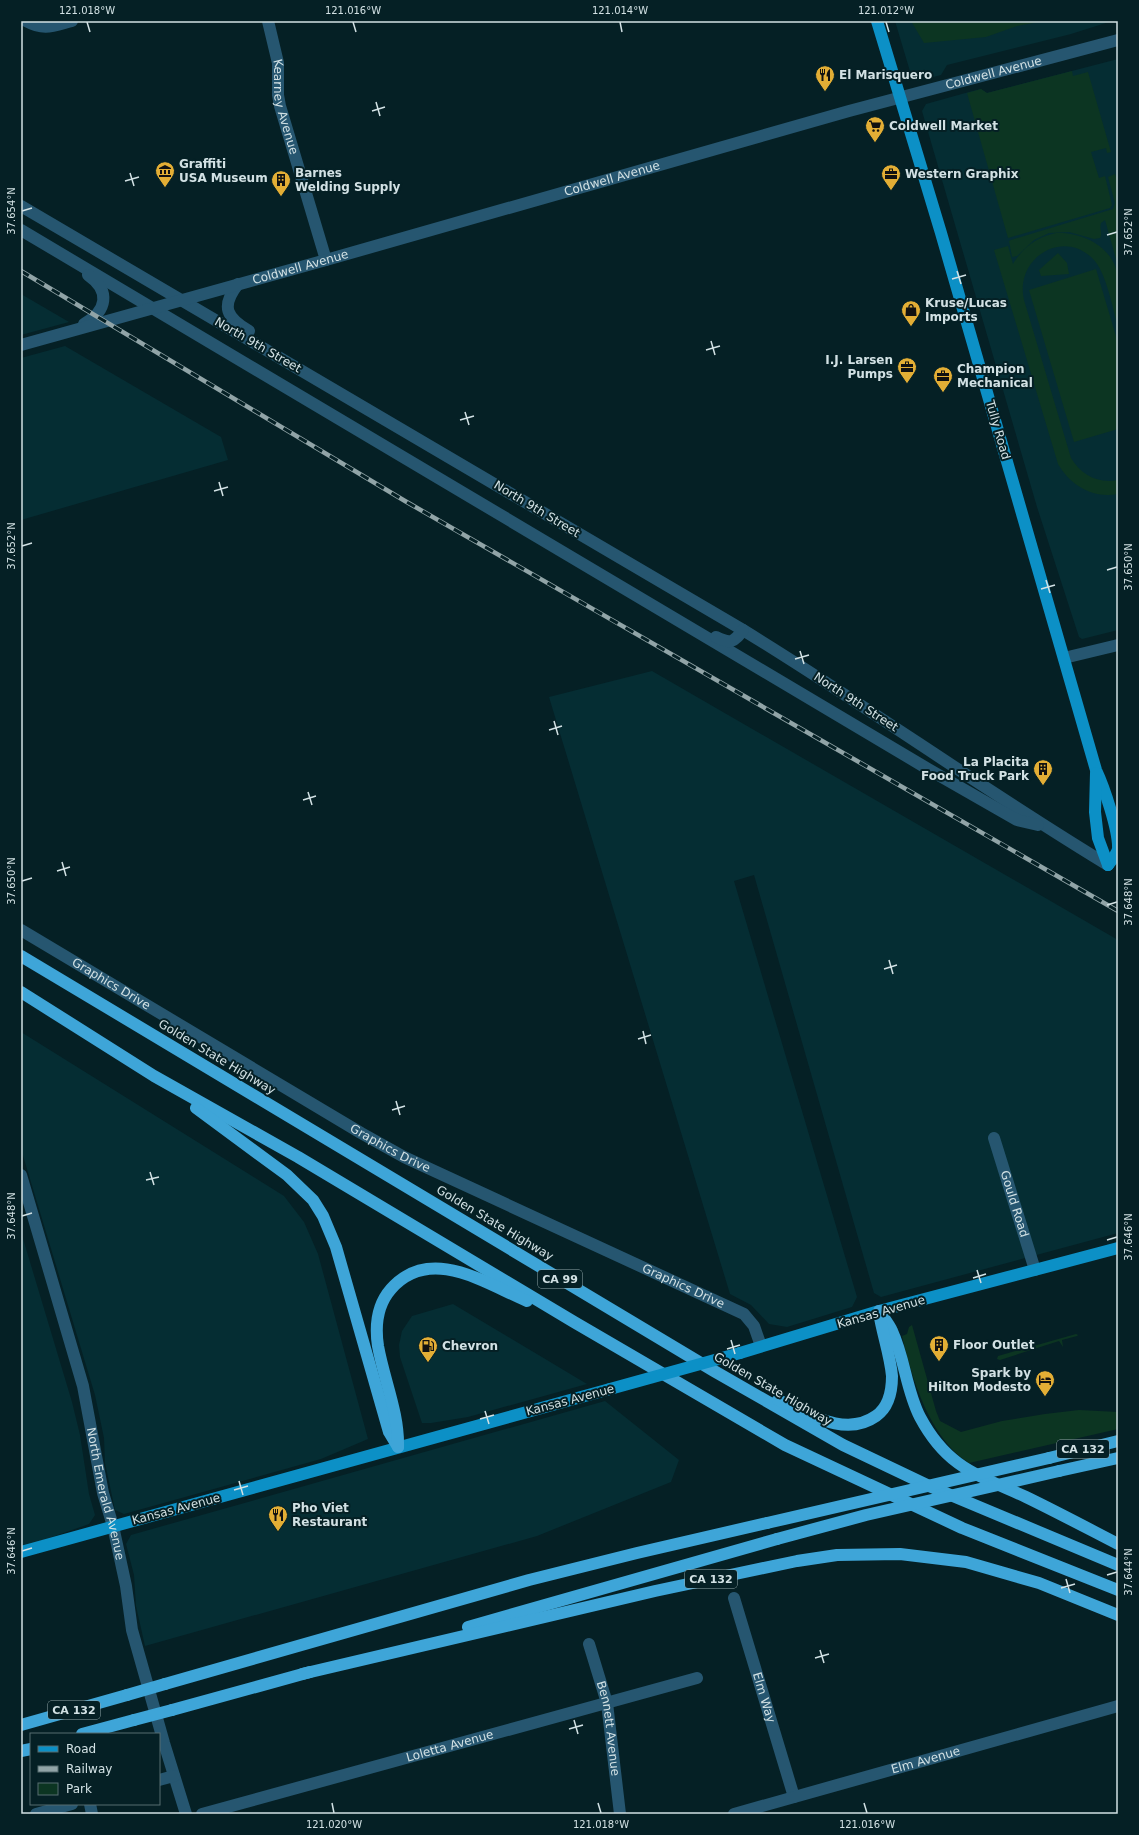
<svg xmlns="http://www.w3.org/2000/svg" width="1139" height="1835" viewBox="0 0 1139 1835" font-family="'DejaVu Sans',sans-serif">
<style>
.built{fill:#052d33}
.green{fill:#0c3522}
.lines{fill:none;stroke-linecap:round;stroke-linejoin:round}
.minor{stroke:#265670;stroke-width:12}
.major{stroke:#0c90c6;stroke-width:12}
.highway{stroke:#3ea5d8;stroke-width:12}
.rail-casing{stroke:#91a4a7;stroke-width:4.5}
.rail{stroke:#052025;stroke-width:3;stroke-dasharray:9;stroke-linecap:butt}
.major-bridge{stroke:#0c90c6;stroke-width:12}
.highway-bridge{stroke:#3ea5d8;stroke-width:12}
.ticks{fill:none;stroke:#d2e1e4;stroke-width:1.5}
.labels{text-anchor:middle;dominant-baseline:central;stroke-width:4;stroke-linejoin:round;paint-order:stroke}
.shield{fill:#052025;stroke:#94a7ab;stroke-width:1}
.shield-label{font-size:11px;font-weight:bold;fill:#d2e1e4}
.street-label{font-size:12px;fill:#d2e1e4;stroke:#052025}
.poi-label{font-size:12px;font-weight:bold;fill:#d2e1e4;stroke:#052025;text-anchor:start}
.neatline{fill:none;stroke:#d2e1e4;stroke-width:1.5}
.ticks-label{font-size:10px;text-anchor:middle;fill:#d2e1e4}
</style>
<rect width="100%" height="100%" fill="#052025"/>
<g class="built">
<path d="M895,21H1112L1071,34L947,65L941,75L918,81L912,78Z"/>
<path d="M1118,59V630L1082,639L1079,637L1037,507L922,111L926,104L969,92L981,89L987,93Z"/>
<path d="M21,294L69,322L21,335Z"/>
<path d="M65,346L221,437L228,460L21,520V358Z"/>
<path d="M652,671L1118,940V1233L881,1297L874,1293L754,875L734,881L857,1297L852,1307L787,1327L769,1324L751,1305L730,1294L549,697Z"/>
<path d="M21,1032L284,1196L304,1222L318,1254L368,1439L321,1459L124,1514L115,1510L105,1463L104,1438L95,1395L21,1149Z"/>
<path d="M21,1232L72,1402L80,1435L89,1494L95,1515L89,1524L21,1548Z"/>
<path d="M453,1304L587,1384L468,1417L431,1423H422L400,1357L399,1345L402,1331L412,1316Z"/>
<path d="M605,1401L679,1460L671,1482L537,1536L145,1646L136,1606L134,1575L126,1544L131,1535Z"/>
</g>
<g class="green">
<path d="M911,21H1044L1017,26L986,37L924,43Z"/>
<path d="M1072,71L1073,76L1088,72L1111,152L1107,153L1106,148L1091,152L1099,178L1105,176L1112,205L1110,208L1008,238L967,93L981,89L987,93Z"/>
<path d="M1115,174L1116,177H1118V266L1105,220L1101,223C1099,229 1103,233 1100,238L1094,239L1069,232L1049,233L1034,240L1017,256L1012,257L1009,241L1011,240L1113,209L1115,203L1108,177Z"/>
<path d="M1056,233C1083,232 1114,247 1118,277C1120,293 1118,310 1118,326C1112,307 1107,275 1094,260C1064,227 1014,258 1024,300L1071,458C1081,475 1098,484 1118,480V494C1093,499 1070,485 1058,464L994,250L1008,246L1013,264C1023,247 1037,237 1056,233Z"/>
<path d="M1058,253L1067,263L1069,274L1041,276L1039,270Z"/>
<path d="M1096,269L1118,343V429L1074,442L1029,290Z"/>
<path d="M912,1325L936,1411L940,1421L961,1432L1002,1421L1045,1414L1079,1410L1118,1412V1429L969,1463C930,1439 912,1379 902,1336L907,1334L909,1327Z"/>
<path d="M1076,1334L1078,1335L1077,1336L1062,1340L1063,1347L1059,1341L1000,1360L997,1359L998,1356Z"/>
</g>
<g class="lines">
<g class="minor">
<path d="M26,21C44,31 53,26 72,21"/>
<path id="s1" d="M268,21L278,63V95L280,106L326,260"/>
<path d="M21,206L743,630C867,706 984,790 1108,865"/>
<path d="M21,230L928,769L1017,820L1038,825"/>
<path d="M238,284C220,307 227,318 249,331"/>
<path d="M84,324C107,311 111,291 88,275"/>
<path id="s2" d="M21,345L326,260L849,111L1118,40"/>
<path d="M716,637C731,644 733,643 743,630"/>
<path d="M1064,658L1118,645"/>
<path id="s3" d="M21,930L361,1133L404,1157L744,1314L754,1326L761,1346"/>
<path id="s4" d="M994,1138L1035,1270"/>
<path id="s5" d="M21,1175L83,1386L103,1493L113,1526L126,1586L132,1630L164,1743L186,1814"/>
<path id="s6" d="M734,1598L794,1797"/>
<path id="s7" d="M589,1644L607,1703L620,1814"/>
<path d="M159,1780L174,1776"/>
<path d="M90,1804L92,1814"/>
<path d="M36,1814L72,1804"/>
<path id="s8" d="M202,1814L697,1678"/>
<path id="s9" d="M734,1814L1118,1706"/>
</g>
<g class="major">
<path d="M877,21L941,233L1096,770C1104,787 1119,831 1118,849C1117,854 1111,861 1108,865"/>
<path d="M1096,773L1095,812L1098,838L1108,865"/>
<path d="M740,1353L879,1311L1118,1248"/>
<path d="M21,1552L610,1389"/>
</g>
<g class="highway">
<path d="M21,956L714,1371L843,1445L929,1486L1118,1565"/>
<path d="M21,992L154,1076L298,1157L574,1322L785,1445L962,1528L1118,1590"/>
<path d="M196,1108L287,1175L313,1200L323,1216L336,1247L389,1432L398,1447"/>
<path d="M879,1311C883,1317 889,1324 892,1331C905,1359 906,1390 920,1417C947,1468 978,1475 1026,1497C1057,1512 1087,1528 1118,1544"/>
<path d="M778,1400C808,1413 845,1438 876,1416C889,1407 892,1391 892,1376C890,1354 882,1333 879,1312"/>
<path d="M398,1447C399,1413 384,1380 378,1346C375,1326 377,1305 391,1289C430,1245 485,1283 527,1301"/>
<path d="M1049,1458L1118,1441"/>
<path d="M1059,1471L1118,1458"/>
<path d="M468,1627L777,1539"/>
<path d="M302,1674L655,1591L797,1561L837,1555L900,1554L966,1562L1039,1583L1118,1615"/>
<path d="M165,1684L529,1580L637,1553L767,1523"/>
<path d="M172,1710L310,1672"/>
<path d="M21,1725L127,1695"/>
<path d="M82,1734L134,1720"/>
<path d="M21,1751L31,1749"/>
</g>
<g class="rail-casing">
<path id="rail" d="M21,271L405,501L1118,911"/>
</g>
<use href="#rail" class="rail"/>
<path class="major-bridge" d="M610,1389L740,1353"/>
<g class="highway-bridge">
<path d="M767,1523L1049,1458"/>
<path d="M777,1539L866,1515L1059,1471"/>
<path d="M127,1695L165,1684"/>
<path d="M134,1720L172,1710"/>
</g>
</g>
<path class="ticks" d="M87,22L90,32M353,22L356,32M620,22L622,32M886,22L889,32M376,102L380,116M372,111L385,107M130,173L134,186M125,181L139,177M22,211L32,208M1107,235L1117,232M957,271L961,284M952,279L966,275M711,341L715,355M706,350L720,346M465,412L469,425M460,420L474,416M219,482L223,496M214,491L228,487M22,546L32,543M1107,570L1117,567M1046,580L1050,593M1041,589L1055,585M800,651L804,664M795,659L809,655M554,721L558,735M549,730L562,726M308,792L312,805M303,800L316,796M62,862L66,876M57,871L70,867M22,881L32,878M1107,905L1117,902M889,960L893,974M884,969L897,965M643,1031L646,1044M638,1039L651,1035M396,1101L400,1115M392,1110L405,1106M150,1172L154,1185M146,1180L159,1177M22,1216L32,1213M1107,1240L1117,1237M977,1270L981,1283M973,1278L986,1274M731,1340L735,1354M727,1349L740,1345M485,1411L489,1424M480,1419L494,1415M239,1481L243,1495M234,1490L248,1486M22,1551L32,1548M1107,1575L1117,1572M1066,1579L1070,1593M1061,1588L1075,1584M820,1650L824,1663M815,1658L829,1654M574,1720L578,1734M569,1729L583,1725M332,1803L334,1813M598,1803L601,1813M864,1803L867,1813"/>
<defs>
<g id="restaurant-pin" transform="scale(1)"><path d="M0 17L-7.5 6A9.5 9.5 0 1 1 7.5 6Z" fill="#e3ae35" stroke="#052025"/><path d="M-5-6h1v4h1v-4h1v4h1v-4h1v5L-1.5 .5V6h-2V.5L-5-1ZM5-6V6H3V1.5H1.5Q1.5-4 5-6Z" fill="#111"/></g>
<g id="supermarket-pin" transform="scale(1)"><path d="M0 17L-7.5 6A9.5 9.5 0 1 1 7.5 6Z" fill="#e3ae35" stroke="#052025"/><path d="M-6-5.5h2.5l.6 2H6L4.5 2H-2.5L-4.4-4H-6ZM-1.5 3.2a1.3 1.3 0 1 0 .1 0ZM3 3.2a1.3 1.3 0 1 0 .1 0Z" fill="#111"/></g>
<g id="museum-pin" transform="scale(1)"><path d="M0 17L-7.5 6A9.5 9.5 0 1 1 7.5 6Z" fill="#e3ae35" stroke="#052025"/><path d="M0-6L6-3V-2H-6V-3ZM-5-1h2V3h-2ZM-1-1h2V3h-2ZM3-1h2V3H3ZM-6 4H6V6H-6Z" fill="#111"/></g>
<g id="office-pin" transform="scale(1)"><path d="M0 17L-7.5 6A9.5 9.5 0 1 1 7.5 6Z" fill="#e3ae35" stroke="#052025"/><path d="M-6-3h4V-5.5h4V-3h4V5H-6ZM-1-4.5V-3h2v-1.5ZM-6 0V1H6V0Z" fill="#111"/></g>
<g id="building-pin" transform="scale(1)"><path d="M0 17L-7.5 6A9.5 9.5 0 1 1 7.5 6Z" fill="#e3ae35" stroke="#052025"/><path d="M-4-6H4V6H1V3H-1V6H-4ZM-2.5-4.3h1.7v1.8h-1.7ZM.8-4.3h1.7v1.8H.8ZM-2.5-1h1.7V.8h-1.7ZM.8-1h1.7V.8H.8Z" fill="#111"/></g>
<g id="shop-pin" transform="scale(1)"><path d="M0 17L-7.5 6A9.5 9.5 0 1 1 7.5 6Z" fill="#e3ae35" stroke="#052025"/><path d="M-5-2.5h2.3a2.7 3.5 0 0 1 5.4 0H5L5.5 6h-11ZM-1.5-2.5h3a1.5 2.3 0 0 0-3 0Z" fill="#111"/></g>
<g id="fuel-pin" transform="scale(1)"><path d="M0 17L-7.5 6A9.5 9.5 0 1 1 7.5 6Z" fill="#e3ae35" stroke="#052025"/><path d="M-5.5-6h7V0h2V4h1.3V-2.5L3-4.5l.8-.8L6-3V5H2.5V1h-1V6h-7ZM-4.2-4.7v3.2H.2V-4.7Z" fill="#111"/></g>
<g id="hotel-pin" transform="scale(1)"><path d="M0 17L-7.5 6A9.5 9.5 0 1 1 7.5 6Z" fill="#e3ae35" stroke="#052025"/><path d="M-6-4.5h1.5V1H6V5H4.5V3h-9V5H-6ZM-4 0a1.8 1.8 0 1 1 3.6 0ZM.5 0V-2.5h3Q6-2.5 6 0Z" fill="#111"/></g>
</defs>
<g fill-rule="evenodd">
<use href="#restaurant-pin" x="825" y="75"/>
<use href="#supermarket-pin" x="875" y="126"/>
<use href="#museum-pin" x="165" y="171"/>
<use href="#office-pin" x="891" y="174"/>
<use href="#building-pin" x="281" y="180"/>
<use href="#shop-pin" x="911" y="310"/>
<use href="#office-pin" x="907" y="367"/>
<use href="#office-pin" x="943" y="376"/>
<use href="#building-pin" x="1043" y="769"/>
<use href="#building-pin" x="939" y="1345"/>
<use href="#fuel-pin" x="428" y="1346"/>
<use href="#hotel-pin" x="1045" y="1380"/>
<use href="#restaurant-pin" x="278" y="1515"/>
</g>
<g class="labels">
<g class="shield">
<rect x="538" y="1270" width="44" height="18" rx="3"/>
<rect x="1057" y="1440" width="52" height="18" rx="3"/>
<rect x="685" y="1570" width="52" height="18" rx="3"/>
<rect x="48" y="1701" width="52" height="18" rx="3"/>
</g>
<g class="shield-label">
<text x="560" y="1279">CA 99</text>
<text x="1083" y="1449">CA 132</text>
<text x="711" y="1579">CA 132</text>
<text x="74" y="1710">CA 132</text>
</g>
<g class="street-label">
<text stroke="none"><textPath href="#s2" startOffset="1010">Coldwell Avenue</textPath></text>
<text stroke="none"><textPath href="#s1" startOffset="88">Kearney Avenue</textPath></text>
<text stroke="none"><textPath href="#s2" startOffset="614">Coldwell Avenue</textPath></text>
<text stroke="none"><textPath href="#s2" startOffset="290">Coldwell Avenue</textPath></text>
<text transform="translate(258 345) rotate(30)">North 9th Street</text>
<text transform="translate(998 430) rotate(74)">Tully Road</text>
<text transform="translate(537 509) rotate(31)">North 9th Street</text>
<text transform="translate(856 702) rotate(33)">North 9th Street</text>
<text stroke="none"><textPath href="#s3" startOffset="105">Graphics Drive</textPath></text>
<text transform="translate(217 1057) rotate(31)">Golden State Highway</text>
<text stroke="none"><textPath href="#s3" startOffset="429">Graphics Drive</textPath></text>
<text stroke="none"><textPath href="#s4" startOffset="69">Gould Road</textPath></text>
<text transform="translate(495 1223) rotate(31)">Golden State Highway</text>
<text stroke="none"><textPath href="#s3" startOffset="753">Graphics Drive</textPath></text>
<text transform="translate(881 1312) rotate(-16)">Kansas Avenue</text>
<text transform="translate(773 1389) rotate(30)">Golden State Highway</text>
<text transform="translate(570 1400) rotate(-15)">Kansas Avenue</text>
<text stroke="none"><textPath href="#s5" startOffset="330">North Emerald Avenue</textPath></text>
<text transform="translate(176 1509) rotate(-15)">Kansas Avenue</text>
<text stroke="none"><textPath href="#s6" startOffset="104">Elm Way</textPath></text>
<text stroke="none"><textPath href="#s7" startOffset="87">Bennett Avenue</textPath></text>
<text stroke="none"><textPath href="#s8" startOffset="257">Loletta Avenue</textPath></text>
<text stroke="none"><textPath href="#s9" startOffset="199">Elm Avenue</textPath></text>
</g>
<g class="poi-label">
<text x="839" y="75">El Marisquero</text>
<text x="889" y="126">Coldwell Market</text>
<text x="179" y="164">Graffiti<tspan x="179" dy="14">USA Museum</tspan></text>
<text x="295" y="173">Barnes<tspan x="295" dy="14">Welding Supply</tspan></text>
<text x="905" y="174">Western Graphix</text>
<text x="925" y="303">Kruse/Lucas<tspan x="925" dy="14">Imports</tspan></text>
<text x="893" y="360" text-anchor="end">I.J. Larsen<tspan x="893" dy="14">Pumps</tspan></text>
<text x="957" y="369">Champion<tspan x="957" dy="14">Mechanical</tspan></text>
<text x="1029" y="762" text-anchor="end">La Placita<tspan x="1029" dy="14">Food Truck Park</tspan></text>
<text x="953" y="1345">Floor Outlet</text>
<text x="442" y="1346">Chevron</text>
<text x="1031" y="1373" text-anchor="end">Spark by<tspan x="1031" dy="14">Hilton Modesto</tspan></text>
<text x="292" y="1508">Pho Viet<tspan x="292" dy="14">Restaurant</tspan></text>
</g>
</g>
<rect width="1139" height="1835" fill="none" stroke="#052025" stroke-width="44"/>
<rect x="30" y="1733" width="130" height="72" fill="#052025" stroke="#576d71"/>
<rect x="38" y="1746" width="20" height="6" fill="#0c90c6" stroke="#576d71"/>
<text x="66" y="1753" font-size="12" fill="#d2e1e4">Road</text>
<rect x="38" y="1766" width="20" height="6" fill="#91a4a7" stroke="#576d71"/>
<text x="66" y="1773" font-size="12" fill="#d2e1e4">Railway</text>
<rect x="38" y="1783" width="20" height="12" fill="#0c3522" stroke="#576d71"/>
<text x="66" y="1793" font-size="12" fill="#d2e1e4">Park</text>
<rect x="22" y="22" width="1095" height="1791" class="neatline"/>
<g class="ticks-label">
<text x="87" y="14">121.018°W</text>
<text x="353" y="14">121.016°W</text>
<text x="620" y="14">121.014°W</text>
<text x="886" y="14">121.012°W</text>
<text transform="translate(11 211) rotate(-90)" y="4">37.654°N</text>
<text transform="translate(1128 232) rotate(-90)" y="4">37.652°N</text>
<text transform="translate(11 546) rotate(-90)" y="4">37.652°N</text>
<text transform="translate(1128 567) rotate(-90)" y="4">37.650°N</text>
<text transform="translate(11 881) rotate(-90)" y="4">37.650°N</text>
<text transform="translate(1128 902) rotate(-90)" y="4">37.648°N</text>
<text transform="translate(11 1216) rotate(-90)" y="4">37.648°N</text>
<text transform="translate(1128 1237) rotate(-90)" y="4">37.646°N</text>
<text transform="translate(11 1551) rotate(-90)" y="4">37.646°N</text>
<text transform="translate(1128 1572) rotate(-90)" y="4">37.644°N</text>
<text x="334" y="1828">121.020°W</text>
<text x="601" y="1828">121.018°W</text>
<text x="867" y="1828">121.016°W</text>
</g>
</svg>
